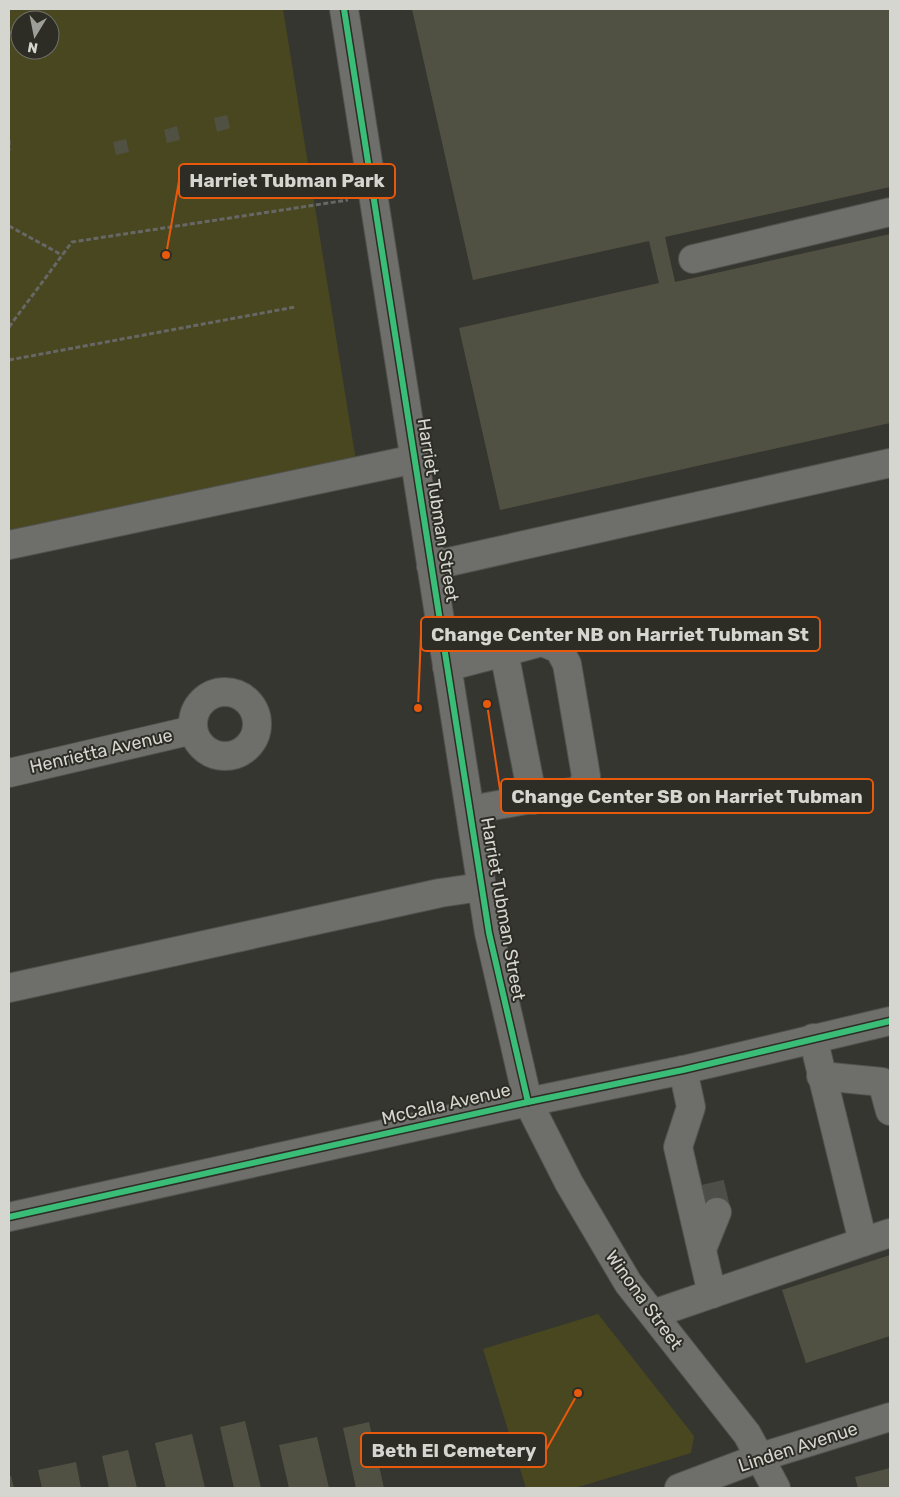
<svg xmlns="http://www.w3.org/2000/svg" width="899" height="1497" viewBox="0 0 899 1497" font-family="Rubik,sans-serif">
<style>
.green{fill:#484720;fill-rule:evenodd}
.building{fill:#515143}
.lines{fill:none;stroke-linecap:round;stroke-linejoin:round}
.minor-tunnel{stroke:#4e4e49;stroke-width:28;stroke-dasharray:28 14;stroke-linecap:butt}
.minor-casing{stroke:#52524e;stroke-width:30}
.path{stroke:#676765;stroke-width:3;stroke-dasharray:5 2.5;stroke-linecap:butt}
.minor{stroke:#6e6e6b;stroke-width:28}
.cycleway-casing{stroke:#2d2d26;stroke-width:9}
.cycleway{stroke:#3abd76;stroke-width:6}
.labels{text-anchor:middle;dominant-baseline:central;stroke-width:4;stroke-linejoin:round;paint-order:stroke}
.street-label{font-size:18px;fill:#d6d6d1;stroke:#2d2d26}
.leader{fill:none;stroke:#e8590c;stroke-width:2}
.callout-dot{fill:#e8590c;stroke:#2d2d26;stroke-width:2}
.callout{fill:#2d2d26;stroke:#e8590c;stroke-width:2}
.callout-label{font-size:19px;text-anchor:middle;font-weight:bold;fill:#d6d6d1}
</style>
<rect width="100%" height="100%" fill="#363631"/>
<g class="green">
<path d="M9,9H283L356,461L9,534ZM20,20H50V50H20Z"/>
<path d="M598,1314L694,1436L691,1453L575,1488H526L483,1349Z"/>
</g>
<g class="building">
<path d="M412,9H890V187L665,237L675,282L890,234V423L500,510L459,328L659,283L649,241L473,280Z"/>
<path d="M227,115L230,128L217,132L214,118Z"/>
<path d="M177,126L180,140L167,143L164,130Z"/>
<path d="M126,139L129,152L116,155L113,142Z"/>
<path d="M890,1255V1336L806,1363L782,1290Z"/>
<path d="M245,1421L261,1488H234L220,1427Z"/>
<path d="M369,1422L384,1488H356L343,1428Z"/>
<path d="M192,1434L205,1488H166L155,1443Z"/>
<path d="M317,1437L329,1488H289L279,1445Z"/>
<path d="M128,1450L137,1488H109L102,1456Z"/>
<path d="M76,1462L81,1488H42L38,1470Z"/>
<path d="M890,1468V1488H858L855,1477Z"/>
<path d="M9,1476H11L14,1488H9Z"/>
</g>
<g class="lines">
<path class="minor-tunnel" d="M710,1183L717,1212"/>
<g class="minor-casing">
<g id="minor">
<path d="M344,9L489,933L528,1102L569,1183L628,1283L747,1434L776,1488"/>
<path d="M693,259L890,212"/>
<path d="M9,545L415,459"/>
<path d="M431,566L890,463"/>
<path d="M504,652L533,800"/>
<path d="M447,667L542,642L559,649L567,664L586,776L582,790L470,810"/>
<circle cx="225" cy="724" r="32"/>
<path d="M9,773L193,730"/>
<path d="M9,988L440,893L481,887"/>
<path d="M683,1070L691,1107L678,1147L712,1294"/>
<path d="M821,1076L882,1082L890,1111"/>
<path d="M9,1217L528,1102L683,1070L890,1021"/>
<path d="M863,1242L890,1233"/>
<path d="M702,1249L717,1212"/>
<path d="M653,1314L863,1242L813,1038"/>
<path d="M679,1488L761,1457L890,1417"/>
</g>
</g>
<g class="path">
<path d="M9,33L20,31"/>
<path d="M9,140V151"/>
<path d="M9,226L62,255"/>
<path d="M9,327L72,242L348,200"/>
<path d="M9,360L295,307"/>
</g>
<use href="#minor" class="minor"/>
<g class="cycleway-casing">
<g id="cycleway">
<path d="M344,9L489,933L528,1102"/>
<path d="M9,1217L528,1102L683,1070L890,1021"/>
</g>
</g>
<use href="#cycleway" class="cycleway"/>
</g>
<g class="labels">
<g class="street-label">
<text transform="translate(438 510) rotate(81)">Harriet Tubman Street</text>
<text transform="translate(101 751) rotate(-13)">Henrietta Avenue</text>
<text transform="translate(503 909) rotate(80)">Harriet Tubman Street</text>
<text transform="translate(446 1104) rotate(-13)">McCalla Avenue</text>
<text transform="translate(644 1300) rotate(54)">Winona Street</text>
<text transform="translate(798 1447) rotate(-18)">Linden Avenue</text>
</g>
</g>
<path class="leader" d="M166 255L179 181M418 708L421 634M487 704L501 796M578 1393L546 1450"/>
<g class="callout-dot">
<circle cx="166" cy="255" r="5"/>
<circle cx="418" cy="708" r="5"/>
<circle cx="487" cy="704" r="5"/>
<circle cx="578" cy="1393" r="5"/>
</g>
<g class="callout">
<rect x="179" y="164" width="216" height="34" rx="5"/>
<rect x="421" y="617" width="399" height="34" rx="5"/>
<rect x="501" y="779" width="372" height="34" rx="5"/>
<rect x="361" y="1433" width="185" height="34" rx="5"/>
</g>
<g class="callout-label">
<text x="287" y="187">Harriet Tubman Park</text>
<text x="620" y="641">Change Center NB on Harriet Tubman St</text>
<text x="687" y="803">Change Center SB on Harriet Tubman</text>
<text x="454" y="1457">Beth El Cemetery</text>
</g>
<rect width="899" height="1497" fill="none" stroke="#d6d6d1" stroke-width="20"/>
<g transform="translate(35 35) rotate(190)"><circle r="24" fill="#2d2d26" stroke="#71716a"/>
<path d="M0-4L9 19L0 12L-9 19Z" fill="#9e9e99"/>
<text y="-8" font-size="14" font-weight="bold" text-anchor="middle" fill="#d6d6d1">N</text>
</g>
</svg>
